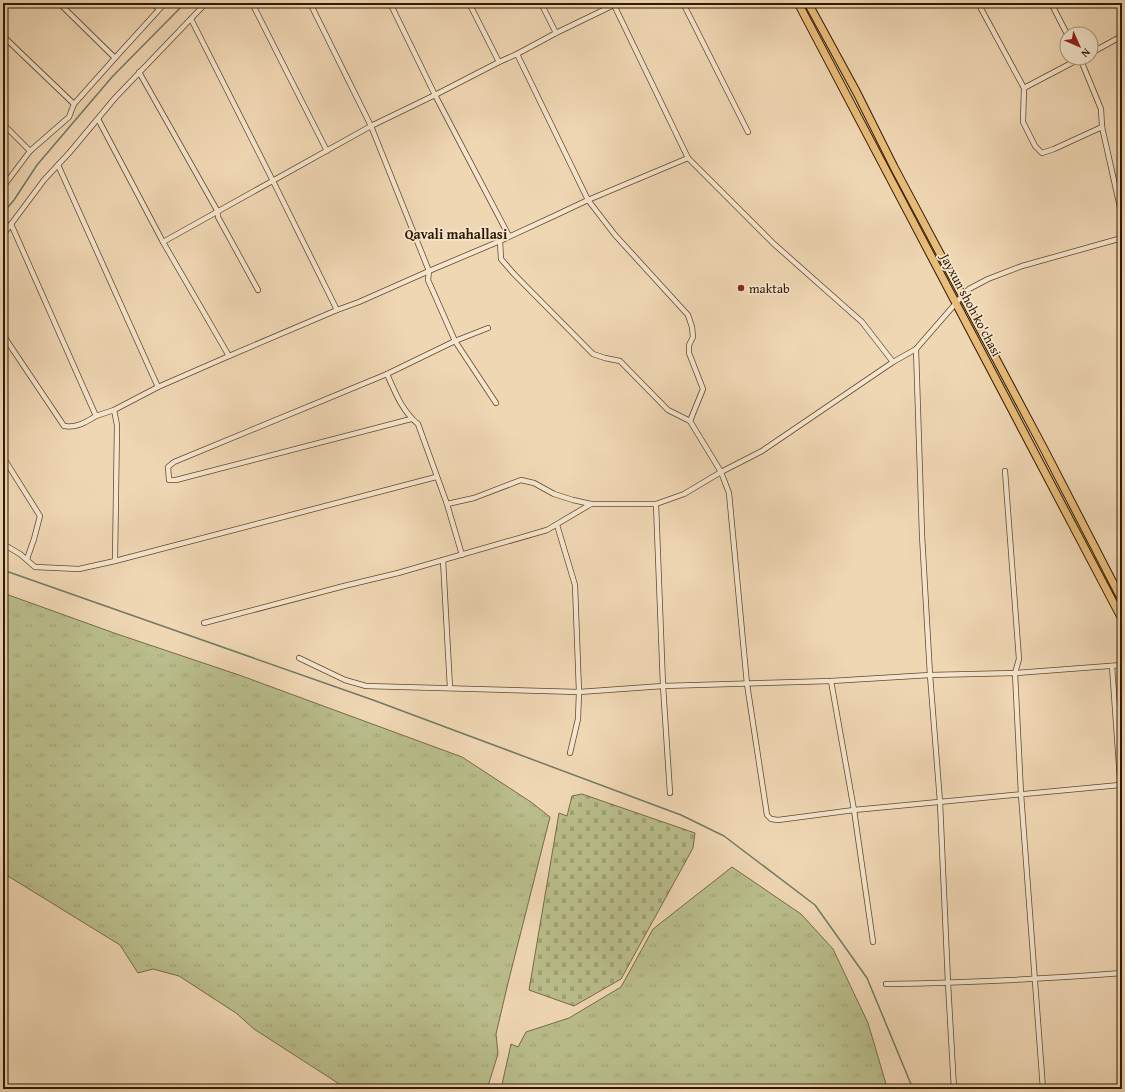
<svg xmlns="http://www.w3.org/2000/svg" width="1125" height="1092" viewBox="0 0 1125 1092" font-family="'Gentium Book Plus',serif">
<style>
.grass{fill:url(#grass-tufts);stroke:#756c46}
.cemetery{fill:url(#cemetery-stones);stroke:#756c46}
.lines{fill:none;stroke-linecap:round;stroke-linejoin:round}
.stream{stroke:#707a65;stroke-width:1.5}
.minor-casing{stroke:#60492d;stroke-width:6}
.trunk-casing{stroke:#301a00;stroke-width:9}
.minor{stroke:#f5e5ce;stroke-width:4.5}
.trunk{stroke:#e8bc7a;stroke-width:7}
.poi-dot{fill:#8f2418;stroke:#f5e5ce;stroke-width:1.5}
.labels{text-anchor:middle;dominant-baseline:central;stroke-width:3.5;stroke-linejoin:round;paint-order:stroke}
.poi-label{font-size:13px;fill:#301a00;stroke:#f5e5ce;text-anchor:start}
.street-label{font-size:13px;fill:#301a00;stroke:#f5e5ce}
.neighbourhood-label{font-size:14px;font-weight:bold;fill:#301a00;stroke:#f5e5ce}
</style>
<defs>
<pattern id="grass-tufts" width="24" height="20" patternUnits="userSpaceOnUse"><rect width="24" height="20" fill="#babe8c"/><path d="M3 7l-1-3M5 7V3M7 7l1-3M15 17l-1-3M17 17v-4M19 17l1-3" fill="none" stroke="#a0a377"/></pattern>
<pattern id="cemetery-stones" width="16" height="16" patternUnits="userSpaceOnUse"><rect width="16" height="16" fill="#babe8c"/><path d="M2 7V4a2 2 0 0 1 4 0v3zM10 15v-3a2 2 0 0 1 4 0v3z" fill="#a0a377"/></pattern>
</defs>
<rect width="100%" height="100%" fill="#f0d7b4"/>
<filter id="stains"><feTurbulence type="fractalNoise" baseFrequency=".005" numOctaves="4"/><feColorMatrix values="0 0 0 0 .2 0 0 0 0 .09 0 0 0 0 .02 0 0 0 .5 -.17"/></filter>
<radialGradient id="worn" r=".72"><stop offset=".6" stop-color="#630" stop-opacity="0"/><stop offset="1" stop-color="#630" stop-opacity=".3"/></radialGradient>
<g class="grass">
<path d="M3,593L117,634L239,675L462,757L531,802L550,817L508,983L496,1034L498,1054L487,1089H347L254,1029L236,1013L179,976L153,969L138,973L120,945L3,873Z"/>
<path d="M732,867L801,914L833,949L868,1023L886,1084L878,1089H501L511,1044L518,1047L526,1032L569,1018L621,987L653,929Z"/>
</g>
<path class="cemetery" d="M582,794L695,833L693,848L621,979L574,1006L529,990L559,813L567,816L572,796Z"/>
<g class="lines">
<g class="stream">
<path d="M3,213L14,200L37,165L112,77L185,3"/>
<path d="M3,570L373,700L681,815L724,836L815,905L867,978L913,1089"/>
</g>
<g class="minor-casing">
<g id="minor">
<path d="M59,3L115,58"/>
<path d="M152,3L159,9"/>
<path d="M252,3L327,151"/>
<path d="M310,3L371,126L429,271L428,280L455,341L496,403"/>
<path d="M390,3L435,95L509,236"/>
<path d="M469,3L499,62"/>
<path d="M541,3L556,33"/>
<path d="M613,3L688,158L774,244L862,322L893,362"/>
<path d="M683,3L748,132"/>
<path d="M978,3L1024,88L1023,122L1035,146L1042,153L1054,149L1102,127"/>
<path d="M1051,3L1067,34"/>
<path d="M191,19L273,181L337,310"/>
<path d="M3,36L74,104"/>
<path d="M1091,53L1122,36"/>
<path d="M517,54L588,200L615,235L688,315L692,327L693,337L689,345V353L703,389L690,421"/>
<path d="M1080,58L1101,109L1102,127L1122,216"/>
<path d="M139,72L218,212V217L258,290"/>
<path d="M1024,88L1081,58"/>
<path d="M98,119L163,242L229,356"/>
<path d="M3,124L30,151"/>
<path d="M58,165L158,387"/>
<path d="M3,187L30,151L69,117L74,104L115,58L165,3"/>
<path d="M11,224L96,416L114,410"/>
<path d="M3,235L44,180L70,152L115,98L206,3"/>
<path d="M500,241L501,259L514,274L593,354L605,358L620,361L668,410L690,421L721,472L729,493L747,684L767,815L771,819L778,820L854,810L1120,785"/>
<path d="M163,242L371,126L435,95L499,62L517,54L556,33L618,3"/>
<path d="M3,335L64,426C77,428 86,422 96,416"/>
<path d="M916,349L922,535L930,675L940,802L948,983L954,1089"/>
<path d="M387,374C395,392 402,411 418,424L447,504L462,555"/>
<path d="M411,419L176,480H169L168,467L174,462L387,374L455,341L488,328"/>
<path d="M3,457L40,516L34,539L27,559"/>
<path d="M1005,471L1019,659L1015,673L1021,794L1043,1089"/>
<path d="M447,504L474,498L521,480L534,483L554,494L573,500L591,504"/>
<path d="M656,504L663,686L670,793"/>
<path d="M557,525L575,585L579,692L578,719L570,753"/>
<path d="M3,544L20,554L35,567L79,569L115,561L436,477"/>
<path d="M443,560L450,688"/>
<path d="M115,561L117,425L114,410L158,387L229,356L337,310L359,302L429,271L500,241L554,216L588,200L688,158"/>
<path d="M204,623L344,586L398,573L547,530L591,504H656L684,494L721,472L762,451L893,362L916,349L956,303L962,296L969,289L988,279L1022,266L1122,238"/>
<path d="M299,658L345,680L366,686L579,692L663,686L831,681L930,675L1015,673L1122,665"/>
<path d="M1112,666L1122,808"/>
<path d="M831,681L854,810L873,942"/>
<path d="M886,984C965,983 1043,979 1122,973"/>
</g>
</g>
<g class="trunk-casing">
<g id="trunk">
<path d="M798,3L1122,619"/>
<path d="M808,3L857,93L894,167L1044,449L1122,600"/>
</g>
</g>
<use href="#minor" class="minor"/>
<use href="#trunk" class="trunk"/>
</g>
<circle class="poi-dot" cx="741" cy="288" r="4"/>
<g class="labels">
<g class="poi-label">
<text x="749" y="288">maktab</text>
</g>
<g class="street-label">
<text transform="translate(971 305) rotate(62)">Jayxun shoh ko'chasi</text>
</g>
<g class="neighbourhood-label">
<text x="456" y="234">Qavali mahallasi</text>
</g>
</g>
<rect width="1125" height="1092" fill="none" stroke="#f0d7b4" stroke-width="16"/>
<rect x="4" y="4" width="1117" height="1084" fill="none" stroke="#301a00" stroke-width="2"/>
<rect x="8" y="8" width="1109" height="1076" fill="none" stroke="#301a00"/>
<g transform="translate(1079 46) rotate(135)"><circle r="19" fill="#f5e5ce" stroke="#a6947c"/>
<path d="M0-3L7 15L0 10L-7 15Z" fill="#8f2418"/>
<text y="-6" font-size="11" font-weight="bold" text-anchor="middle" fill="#301a00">N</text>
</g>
<rect width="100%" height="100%" filter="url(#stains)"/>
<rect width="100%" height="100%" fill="url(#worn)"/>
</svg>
